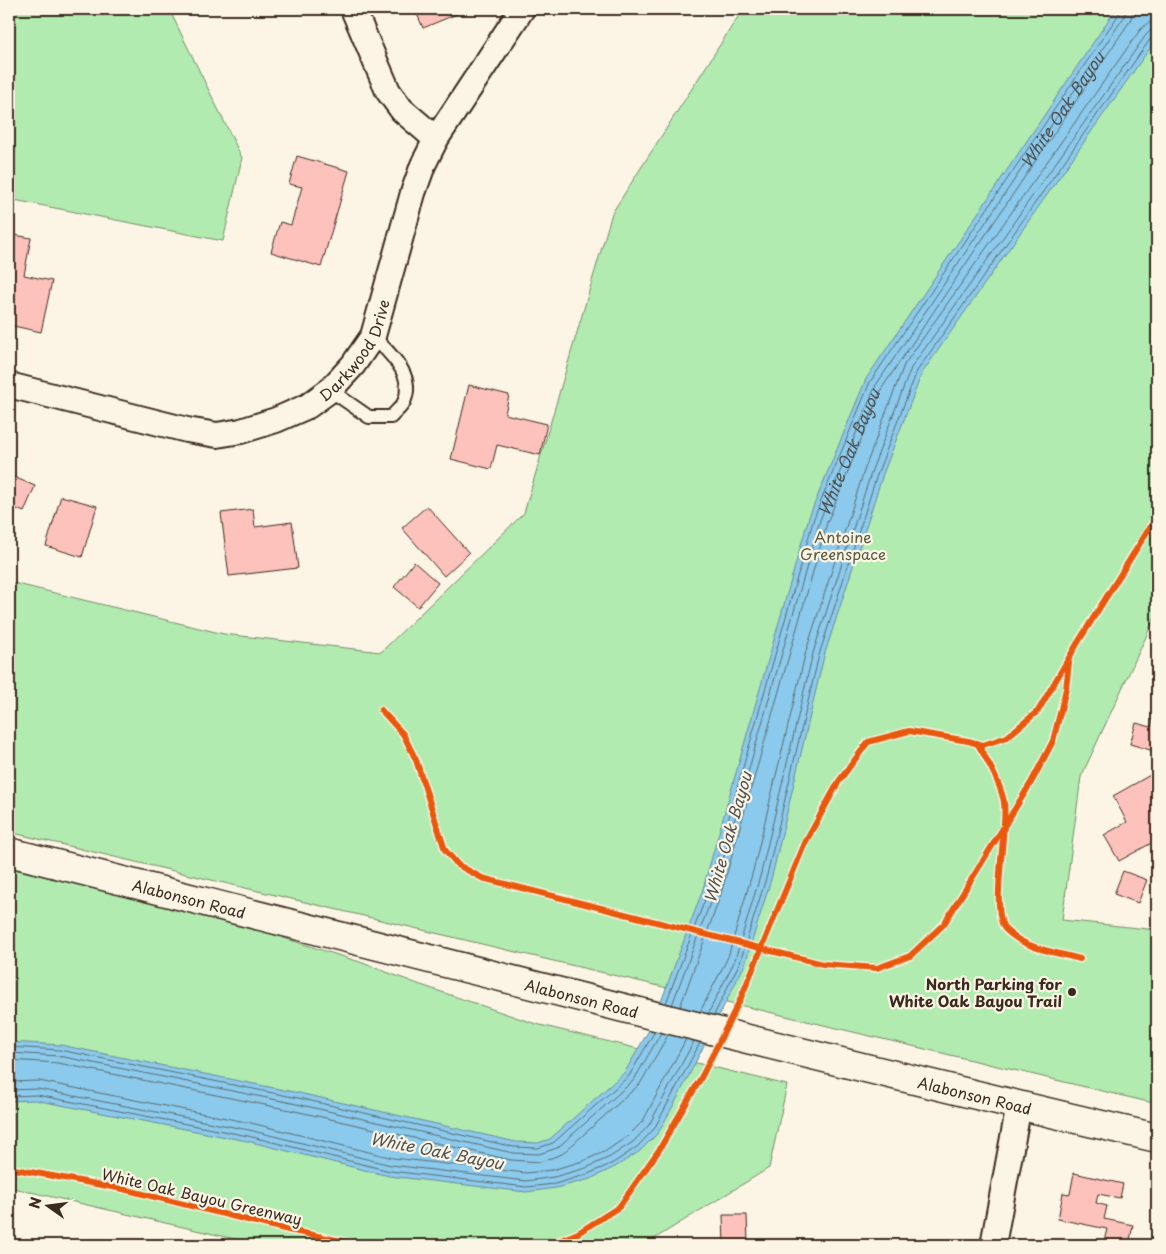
<svg xmlns="http://www.w3.org/2000/svg" width="1166" height="1254" viewBox="0 0 1166 1254" font-family="'Playpen Sans',sans-serif">
<style>
.green{fill:#b1ebb0;stroke:#768a67}
.water{fill:#8bcaec;stroke:#6b8a9a}
.lines{fill:none;stroke-linecap:round;stroke-linejoin:round}
.shore{stroke:#5b6a70;stroke-width:1}
.building{fill:#fec2bc;stroke:#3b2a1e}
.lane-casing{stroke:#3b2a1e;stroke-width:16}
.street-casing{stroke:#3b2a1e;stroke-width:28}
.secondary-casing{stroke:#3b2a1e;stroke-width:31}
.lane{stroke:#fcf5e5;stroke-width:12}
.street{stroke:#fcf5e5;stroke-width:24}
.secondary{stroke:#fcf5e5;stroke-width:28}
.cycleway-casing{stroke:#fcf5e5;stroke-width:9}
.cycleway{stroke:#e8590c;stroke-width:6}
.poi-dot{fill:#3b2a1e;stroke:#fcf5e5;stroke-width:2}
.labels{text-anchor:middle;dominant-baseline:central;stroke-width:4.5;stroke-linejoin:round;paint-order:stroke}
.street-label{font-size:15px;fill:#3b2a1e;stroke:#fcf5e5}
.park-label{font-size:15px;fill:#585a42;stroke:#fcf5e5}
.poi-label{font-size:15px;font-weight:bold;fill:#3b2a1e;stroke:#fcf5e5;text-anchor:end}
.water-label{font-size:16px;font-style:italic;fill:#4f5252;stroke:#fcf5e5}
</style>
<rect width="100%" height="100%" fill="#fcf5e5"/>
<filter id="ink" filterUnits="userSpaceOnUse"><feTurbulence type="fractalNoise" baseFrequency=".02" numOctaves="2"/><feDisplacementMap in="SourceGraphic" scale="10" xChannelSelector="R" yChannelSelector="G"/><feConvolveMatrix kernelMatrix="1 2 1 2 8 2 1 2 1" color-interpolation-filters="sRGB"/></filter>
<g filter="url(#ink)">
<g class="green">
<path d="M9,9H169L242,158L223,241L9,199Z"/>
<path d="M743,9H1157V613L1081,777L1062,920L1157,930V1104L9,832V582L224,634L381,652L524,513L612,213Z"/>
<path d="M9,868L173,906L236,923L360,962L418,984L536,1024L787,1085L769,1168L644,1245H261L9,1187Z"/>
</g>
<path class="water" d="M1116,9H1157V38L922,373L883,474L824,656L772,876L745,964L678,1097L658,1133L640,1151L615,1167L590,1179L556,1188L526,1192L389,1176L247,1141L35,1100L9,1101V1042L60,1045L299,1093L516,1142L538,1143L550,1139L625,1072L653,1023L702,892L809,517L866,379Z"/>
<g class="lines">
<g class="shore">
<path d="M666,1003L707,894L814,518L870,382L1119,14L1120,9"/>
<path id="s1" d="M672,1005L713,895L820,520L876,385L1124,17L1126,9"/>
<path d="M680,1007L720,897L827,523L882,388L1130,21L1134,9"/>
<path d="M700,1012L728,957L753,871L806,651L865,468L904,365L1140,30L1148,23L1157,22"/>
<path d="M708,1014L735,960L761,873L813,653L872,470L911,368L1146,35L1151,30L1157,29"/>
<path d="M714,1015L740,962L767,875L819,655L878,472L917,371L1151,38L1157,36"/>
<path d="M9,1047L60,1050L298,1098L514,1147L538,1148L553,1143L629,1076L655,1031"/>
<path d="M9,1053L59,1056L297,1104L513,1153L539,1154L557,1148L634,1080L661,1033"/>
<path d="M9,1060L58,1063L295,1111L511,1160L540,1162L562,1154L640,1084L668,1035"/>
<path d="M9,1082L39,1081L251,1123L393,1158L526,1173L552,1170L583,1161L606,1151L628,1136L643,1121L686,1039"/>
<path d="M9,1090L38,1089L249,1130L391,1165L526,1181L554,1177L586,1168L610,1157L633,1142L649,1125L694,1041"/>
<path d="M9,1096L37,1095L248,1136L390,1171L526,1187L555,1184L588,1174L613,1163L637,1147L654,1129L700,1043"/>
</g>
</g>
<g class="building">
<path d="M415,9H463L464,11L423,28Z"/>
<path d="M297,156L349,171L321,267L271,252L280,222L291,225L302,187L289,184Z"/>
<path d="M9,234L31,238L24,275L52,281L41,332L9,325Z"/>
<path d="M469,385L509,395L505,414L547,424L540,455L497,445L491,469L451,459Z"/>
<path d="M9,475L35,486L24,512L9,506Z"/>
<path d="M61,496L97,506L82,557L46,546Z"/>
<path d="M427,506L469,553L444,576L402,528Z"/>
<path d="M253,509L255,527L292,522L298,568L229,576L221,513Z"/>
<path d="M414,562L438,583L418,607L394,587Z"/>
<path d="M1157,707V752L1130,744L1136,723L1151,727Z"/>
<path d="M1152,774L1157,784V840L1119,861L1104,835L1127,822L1113,796Z"/>
<path d="M1123,871L1147,880L1138,903L1114,894Z"/>
<path d="M1074,1173L1123,1184L1120,1198L1098,1194L1096,1203L1107,1206L1104,1219L1133,1225L1129,1245H1103L1107,1229L1058,1219L1063,1193L1070,1194Z"/>
<path d="M723,1215H747L748,1242H766V1245H724Z"/>
</g>
<g class="lines">
<g class="lane-casing">
<path id="lane" d="M330,390L369,417H391C395,412 402,407 404,402C416,375 390,354 373,336"/>
</g>
<g class="street-casing">
<g id="street">
<path d="M353,9L388,91L402,110L436,139"/>
<path id="s2" d="M9,385L187,430L217,435L241,431L276,420L308,406L330,390L353,365L373,336L413,193L423,165L436,139L522,9"/>
<path d="M993,1245L1019,1105"/>
</g>
</g>
<g class="secondary-casing">
<g id="secondary">
<path id="s3" d="M9,852C391,949 773,1048 1157,1138"/>
</g>
</g>
<use href="#lane" class="lane"/>
<use href="#street" class="street"/>
<use href="#secondary" class="secondary"/>
<g class="cycleway-casing">
<g id="cycleway">
<path d="M381,710L403,734L416,760L445,850L458,865L482,878L823,964L877,968L910,956L944,924L1032,781L1053,741L1066,689L1069,662"/>
<path d="M977,743C988,761 1000,782 1004,802C1008,830 989,913 1006,930C1025,949 1055,952 1080,959"/>
<path d="M9,1168L123,1189L284,1229L360,1245"/>
<path d="M549,1245L578,1233L619,1207L659,1150L702,1076L740,1000L805,843L839,781L868,742L909,731L968,741L983,745L1007,737L1038,711L1077,644L1157,516"/>
</g>
</g>
<use href="#cycleway" class="cycleway"/>
</g>
</g>
<circle class="poi-dot" cx="1072" cy="992" r="5"/>
<g class="labels">
<g class="street-label">
<text stroke="none"><textPath href="#s2" startOffset="385">Darkwood Drive</textPath></text>
<text stroke="none"><textPath href="#s3" startOffset="186">Alabonson Road</textPath></text>
<text stroke="none"><textPath href="#s3" startOffset="591">Alabonson Road</textPath></text>
<text stroke="none"><textPath href="#s3" startOffset="996">Alabonson Road</textPath></text>
<text transform="translate(202 1196) rotate(13)">White Oak Bayou Greenway</text>
</g>
<g class="park-label">
<text x="843" y="536">Antoine<tspan x="843" dy="17">Greenspace</tspan></text>
</g>
<g class="poi-label">
<text x="1062" y="983">North Parking for<tspan x="1062" dy="17">White Oak Bayou Trail</tspan></text>
</g>
<g class="water-label">
<text stroke="none"><textPath href="#s1" startOffset="986">White Oak Bayou</textPath></text>
<text stroke="none"><textPath href="#s1" startOffset="581">White Oak Bayou</textPath></text>
<text transform="translate(727 837) rotate(-74)">White Oak Bayou</text>
<text transform="translate(437 1150) rotate(11)">White Oak Bayou</text>
</g>
</g>
<rect width="1166" height="1254" fill="none" stroke="#fcf5e5" stroke-width="30"/>
<rect x="15" y="15" width="1136" height="1224" fill="none" stroke="#3b2a1e" stroke-width="2" filter="url(#ink)"/>
<g transform="translate(48 1206) rotate(284)" stroke="#fcf5e5" stroke-width="4" paint-order="stroke">
<path d="M0-4L9 19L0 12L-9 19Z" fill="#3b2a1e"/>
<text y="-8" font-size="14" font-weight="bold" text-anchor="middle" fill="#3b2a1e">N</text>
</g>
</svg>
